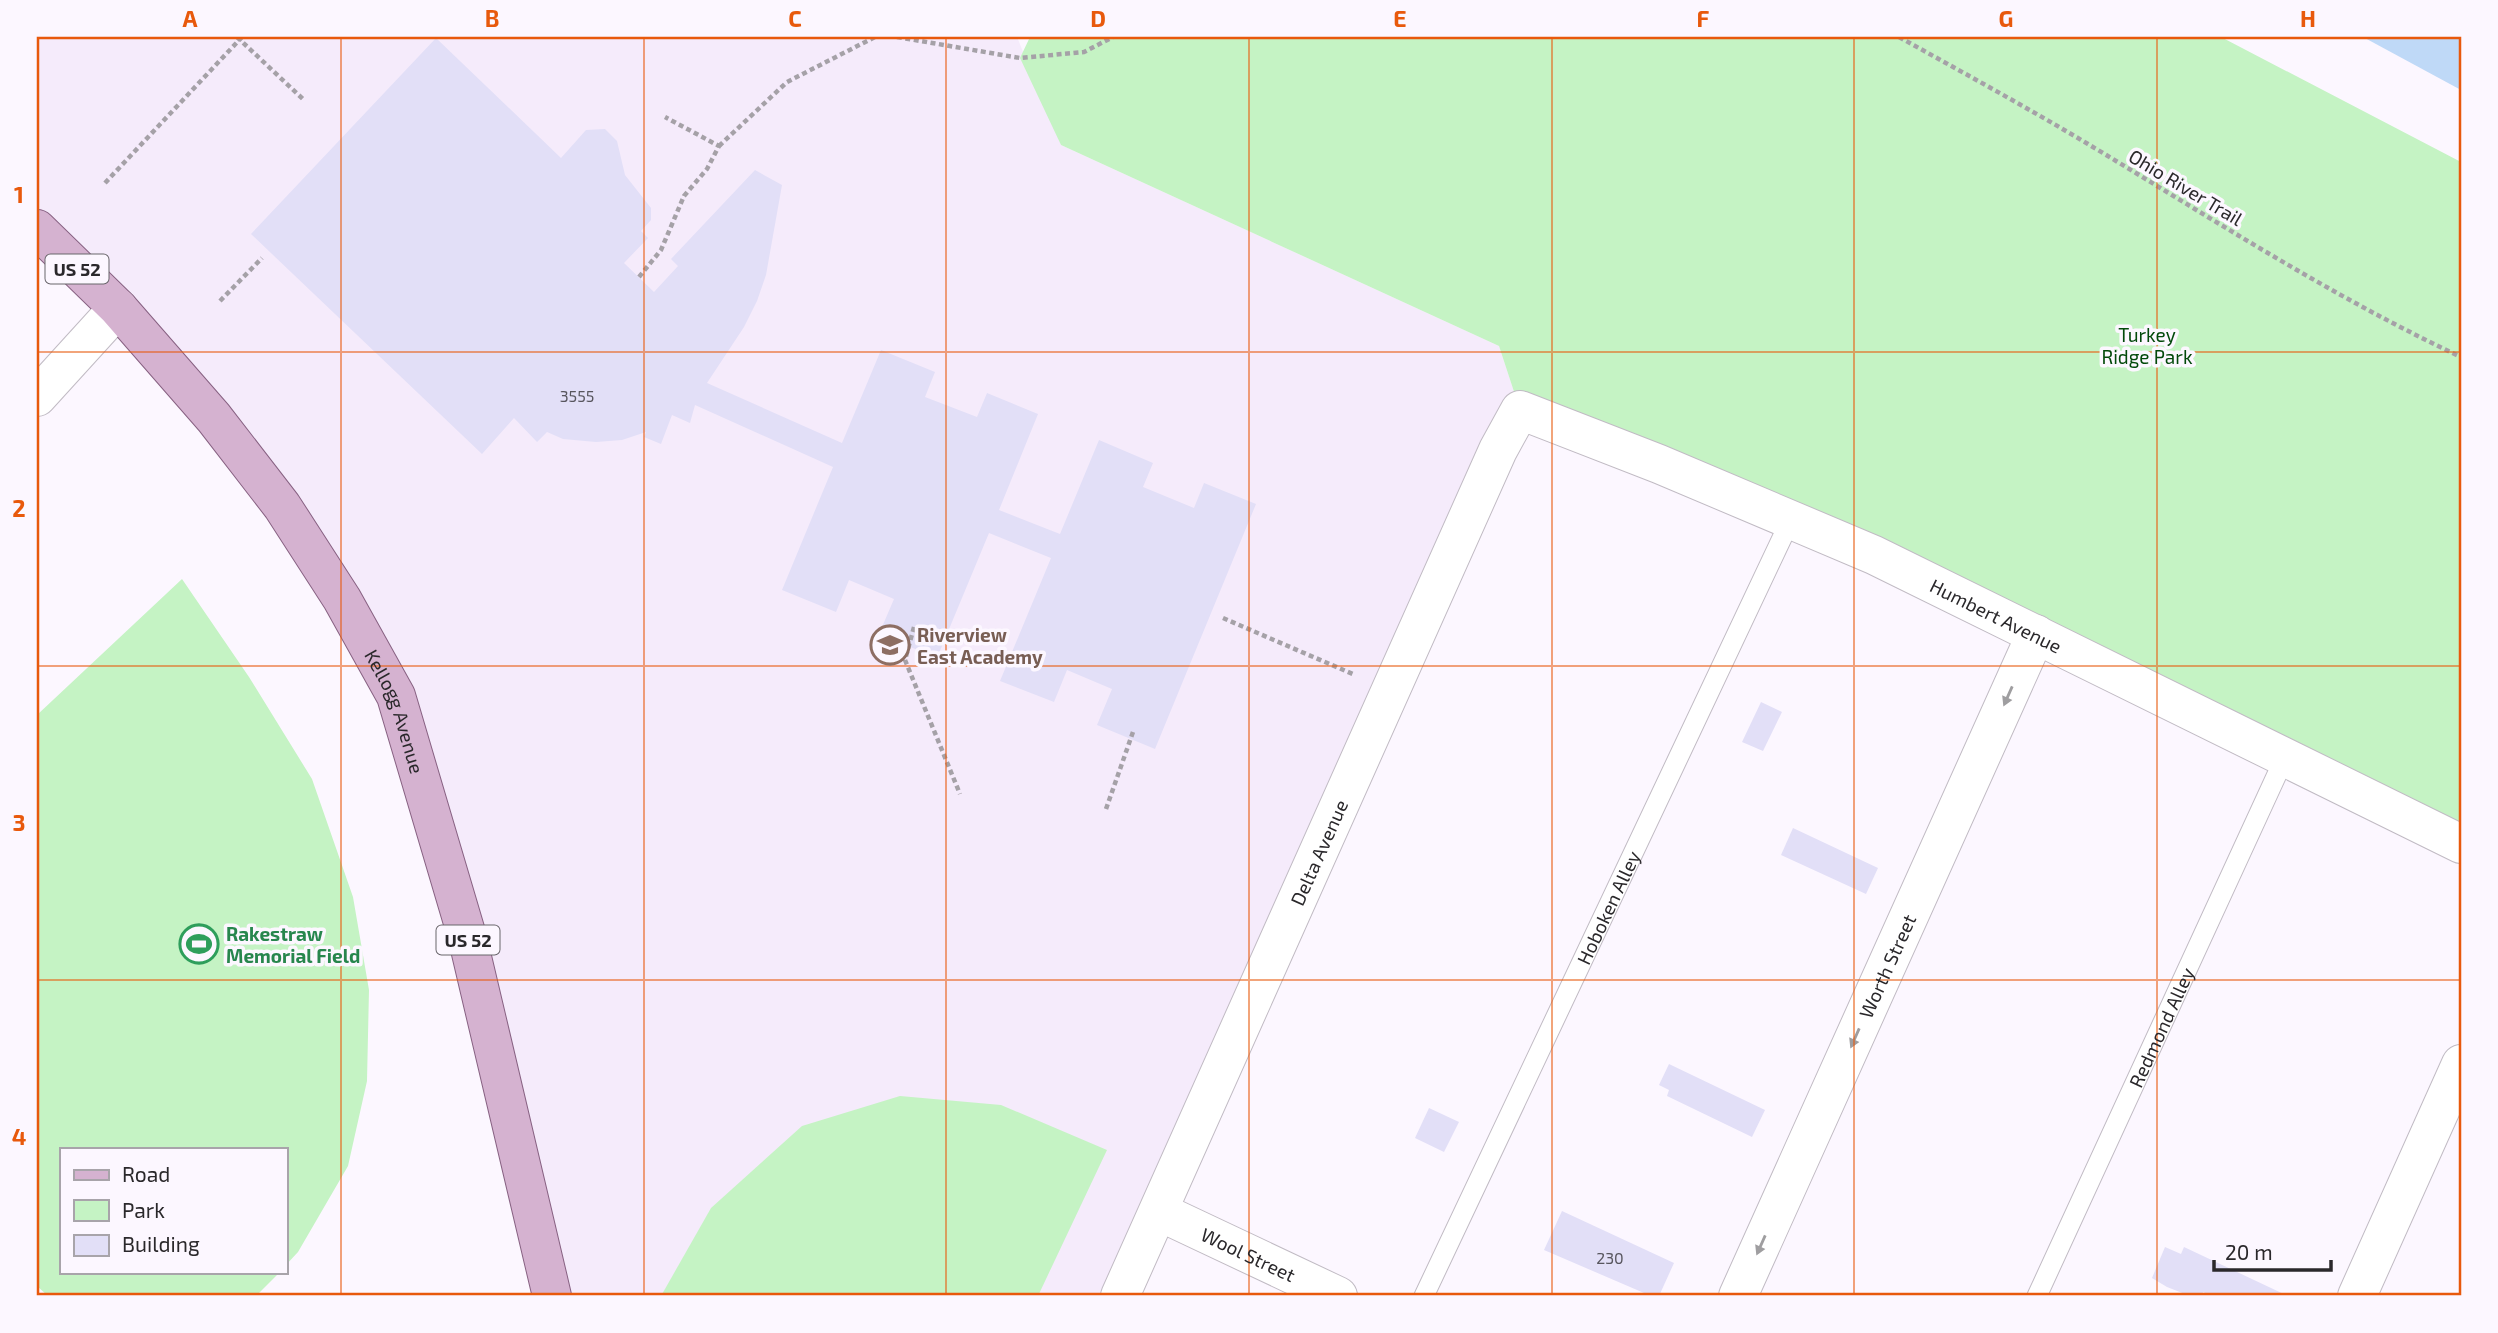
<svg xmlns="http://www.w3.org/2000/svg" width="2498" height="1333" viewBox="0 0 2498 1333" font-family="'Exo 2',sans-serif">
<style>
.built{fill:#f5ebfb}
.green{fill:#c5f3c4}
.water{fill:#bfd9f7}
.building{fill:#e2dff7}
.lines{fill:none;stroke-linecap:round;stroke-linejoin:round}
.service-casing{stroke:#c1bbc4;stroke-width:21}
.minor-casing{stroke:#c1bbc4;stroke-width:40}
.tertiary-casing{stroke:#c1bbc4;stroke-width:40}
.primary-casing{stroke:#876182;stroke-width:40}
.path{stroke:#a5a1a7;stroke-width:4.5;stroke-dasharray:5 3.5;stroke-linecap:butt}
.service{stroke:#fff;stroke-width:19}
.minor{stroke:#fff;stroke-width:38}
.tertiary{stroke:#fff;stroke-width:38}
.primary{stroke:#d5b2d0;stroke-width:38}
.oneway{fill:#9f9ea0}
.grid{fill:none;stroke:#e8590c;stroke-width:2;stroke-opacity:0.55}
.labels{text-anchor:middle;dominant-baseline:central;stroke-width:7;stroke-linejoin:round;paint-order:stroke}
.number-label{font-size:16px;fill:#58565e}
.shield{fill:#fcf7ff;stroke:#69666b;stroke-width:2}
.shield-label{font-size:18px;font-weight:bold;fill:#2a282b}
.street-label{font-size:19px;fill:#2a282b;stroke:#fcf7ff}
.park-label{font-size:19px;fill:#02490a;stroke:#fcf7ff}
.education-label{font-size:19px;font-weight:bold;fill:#785e54;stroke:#fcf7ff;text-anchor:start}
.leisure-label{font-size:19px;font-weight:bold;fill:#27864d;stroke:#fcf7ff;text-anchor:start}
.neatline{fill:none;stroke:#e8590c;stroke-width:2.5}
.grid-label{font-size:23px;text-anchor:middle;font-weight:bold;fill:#e8590c}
</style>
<rect width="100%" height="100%" fill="#fcf7ff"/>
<path class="built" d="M37,37H1017L1061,145L1499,346L1520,410L1120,1296H552L467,936L342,599L37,229Z"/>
<g class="green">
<path d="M1030,37H2221L2461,162V844L1520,410L1499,346L1061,145L1020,58Z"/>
<path d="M182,579L249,677L312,779L353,897L369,990L367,1081L348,1166L298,1252L285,1266V1149H61V1272H280L256,1296H48L37,1286V715Z"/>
<path d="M900,1096L1001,1105L1107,1150L1038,1296H661L711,1208L802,1126Z"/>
</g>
<path class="water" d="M2363,37H2461V90Z"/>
<g class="building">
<path d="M436,38L561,158L586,130L605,129L617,141L625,175L651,208V220L641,231L648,238L624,263L654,292L678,266L671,259L755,170L782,185L766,275L757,301L744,327L707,383L842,443L881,350L935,372L925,397L977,417L987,393L1038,414L999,510L1060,534L1099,440L1153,463L1143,487L1194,508L1204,483L1256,504L1155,749L1097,725L1112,689L1067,670L1054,702L1000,681L1051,558L989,533L937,658L879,634L894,599L849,580L836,612L782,590L833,467L695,405L690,423L672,415L661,444L644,437L646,432L622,440L596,442L563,439L547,432L537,442L514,418L482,454L251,234Z"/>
<path d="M1761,702L1782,712L1763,751L1742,742Z"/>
<path d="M1793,828L1878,868L1866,894L1781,855Z"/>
<path d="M1669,1064L1765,1110L1752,1137L1667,1096L1669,1090L1659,1085Z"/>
<path d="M1429,1108L1459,1122L1444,1152L1415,1138Z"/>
<path d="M1562,1211L1674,1263L1659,1296H1651L1544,1250Z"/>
<path d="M2165,1247L2181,1254L2184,1247L2288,1296H2212L2203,1292L2202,1296H2190L2167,1287L2152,1278Z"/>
</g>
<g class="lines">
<g class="service-casing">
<g id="service">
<path id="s1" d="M1424,1296L1791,519"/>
<path id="s2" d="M2037,1296L2285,757"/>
</g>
</g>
<g class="minor-casing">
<g id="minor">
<path id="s3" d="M1160,1212L1338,1296"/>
<path id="s4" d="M1120,1296L1498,450L1520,410L1659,464L1874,555L2461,844"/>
<path id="s5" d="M1738,1296L2036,634"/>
<path d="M2357,1296L2461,1064"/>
</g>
</g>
<g class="tertiary-casing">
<path id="tertiary" d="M37,397L118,308"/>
</g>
<g class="primary-casing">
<g id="primary">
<path id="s6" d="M37,229L118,308L214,418L282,506L342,599L396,696L467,936L552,1296"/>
</g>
</g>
<g class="path">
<path d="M237,37L305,101"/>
<path d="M897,37L1020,58L1084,52L1113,37"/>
<path d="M1899,37C1962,72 2026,107 2088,144C2211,218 2331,296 2461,357"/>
<path d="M719,146L787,82L875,37"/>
<path d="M105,183L242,37"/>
<path d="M639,277L661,250L684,196L707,169L719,146L665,117"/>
<path d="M220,301L262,258"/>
<path d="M1223,618L1355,675"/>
<path d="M914,627L905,660L960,794"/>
<path d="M1106,809L1133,732"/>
</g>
<use href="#service" class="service"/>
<use href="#minor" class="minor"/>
<use href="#tertiary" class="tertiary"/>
<use href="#primary" class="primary"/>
</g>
<defs><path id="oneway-solid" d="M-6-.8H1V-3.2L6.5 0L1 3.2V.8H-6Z" transform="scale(1.75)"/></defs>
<g class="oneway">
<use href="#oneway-solid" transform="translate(2008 696) rotate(114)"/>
<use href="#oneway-solid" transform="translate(1855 1038) rotate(114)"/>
<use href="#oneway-solid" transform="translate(1761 1245) rotate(114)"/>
</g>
<path class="grid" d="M341,37V1296M644,37V1296M946,37V1296M1249,37V1296M1552,37V1296M1854,37V1296M2157,37V1296M37,352H2461M37,666H2461M37,980H2461"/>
<defs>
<g id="school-ring" transform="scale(2.0125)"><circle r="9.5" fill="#fcf7ff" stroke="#8d6e63" stroke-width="1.5"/><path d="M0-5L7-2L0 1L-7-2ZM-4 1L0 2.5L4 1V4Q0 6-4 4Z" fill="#8d6e63"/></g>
<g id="stadium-ring" transform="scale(2.0125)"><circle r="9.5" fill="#fcf7ff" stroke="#2e9e5b" stroke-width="1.5"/><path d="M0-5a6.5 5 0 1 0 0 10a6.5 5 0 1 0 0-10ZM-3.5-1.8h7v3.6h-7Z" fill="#2e9e5b"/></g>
</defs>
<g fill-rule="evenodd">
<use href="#school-ring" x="890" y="645"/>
<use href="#stadium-ring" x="199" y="944"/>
</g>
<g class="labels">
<g class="number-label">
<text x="577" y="395">3555</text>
<text x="1610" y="1257">230</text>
</g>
<g class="shield">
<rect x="45.5" y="254.5" width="63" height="29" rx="5"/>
<rect x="436.5" y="925.5" width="63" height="29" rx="5"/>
</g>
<g class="shield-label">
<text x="77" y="269">US 52</text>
<text x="468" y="940">US 52</text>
</g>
<g class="street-label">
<text transform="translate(2186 187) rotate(31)">Ohio River Trail</text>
<text stroke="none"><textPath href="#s4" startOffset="1491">Humbert Avenue</textPath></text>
<text stroke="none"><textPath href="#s6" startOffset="606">Kellogg Avenue</textPath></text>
<text stroke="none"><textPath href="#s4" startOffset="486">Delta Avenue</textPath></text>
<text stroke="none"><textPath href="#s1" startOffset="430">Hoboken Alley</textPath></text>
<text stroke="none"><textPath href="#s5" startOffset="362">Worth Street</textPath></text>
<text stroke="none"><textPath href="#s2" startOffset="296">Redmond Alley</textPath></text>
<text stroke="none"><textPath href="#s3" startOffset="98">Wool Street</textPath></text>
</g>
<g class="park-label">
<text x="2147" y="334">Turkey<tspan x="2147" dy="22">Ridge Park</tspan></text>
</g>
<g class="education-label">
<text x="917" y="634">Riverview<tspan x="917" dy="22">East Academy</tspan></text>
</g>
<g class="leisure-label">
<text x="226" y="933">Rakestraw<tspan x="226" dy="22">Memorial Field</tspan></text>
</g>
</g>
<rect width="2498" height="1333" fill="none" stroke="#fcf7ff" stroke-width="77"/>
<rect x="60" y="1148" width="228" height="126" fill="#fcf7ff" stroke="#a8a4aa" stroke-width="2"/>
<rect x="74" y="1170" width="35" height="10" fill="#d5b2d0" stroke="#a8a4aa" stroke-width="2"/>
<text x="122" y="1182" font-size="21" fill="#2a282b">Road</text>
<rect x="74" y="1200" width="35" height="21" fill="#c5f3c4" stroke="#a8a4aa" stroke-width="2"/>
<text x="122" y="1218" font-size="21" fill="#2a282b">Park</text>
<rect x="74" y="1235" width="35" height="21" fill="#e2dff7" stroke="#a8a4aa" stroke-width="2"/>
<text x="122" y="1252" font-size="21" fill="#2a282b">Building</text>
<path d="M2214 1260v10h117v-10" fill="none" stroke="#2a282b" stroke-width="3.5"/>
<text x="2225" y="1260" font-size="21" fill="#2a282b" stroke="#fcf7ff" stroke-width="5" paint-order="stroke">20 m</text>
<rect x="38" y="38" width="2422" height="1256" class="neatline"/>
<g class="grid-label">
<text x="190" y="27">A</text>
<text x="492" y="27">B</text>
<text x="795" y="27">C</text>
<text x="1098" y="27">D</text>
<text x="1400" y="27">E</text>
<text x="1703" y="27">F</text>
<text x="2006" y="27">G</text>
<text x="2308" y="27">H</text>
<text x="19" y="203">1</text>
<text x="19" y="517">2</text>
<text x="19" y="831">3</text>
<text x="19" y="1145">4</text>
</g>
</svg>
